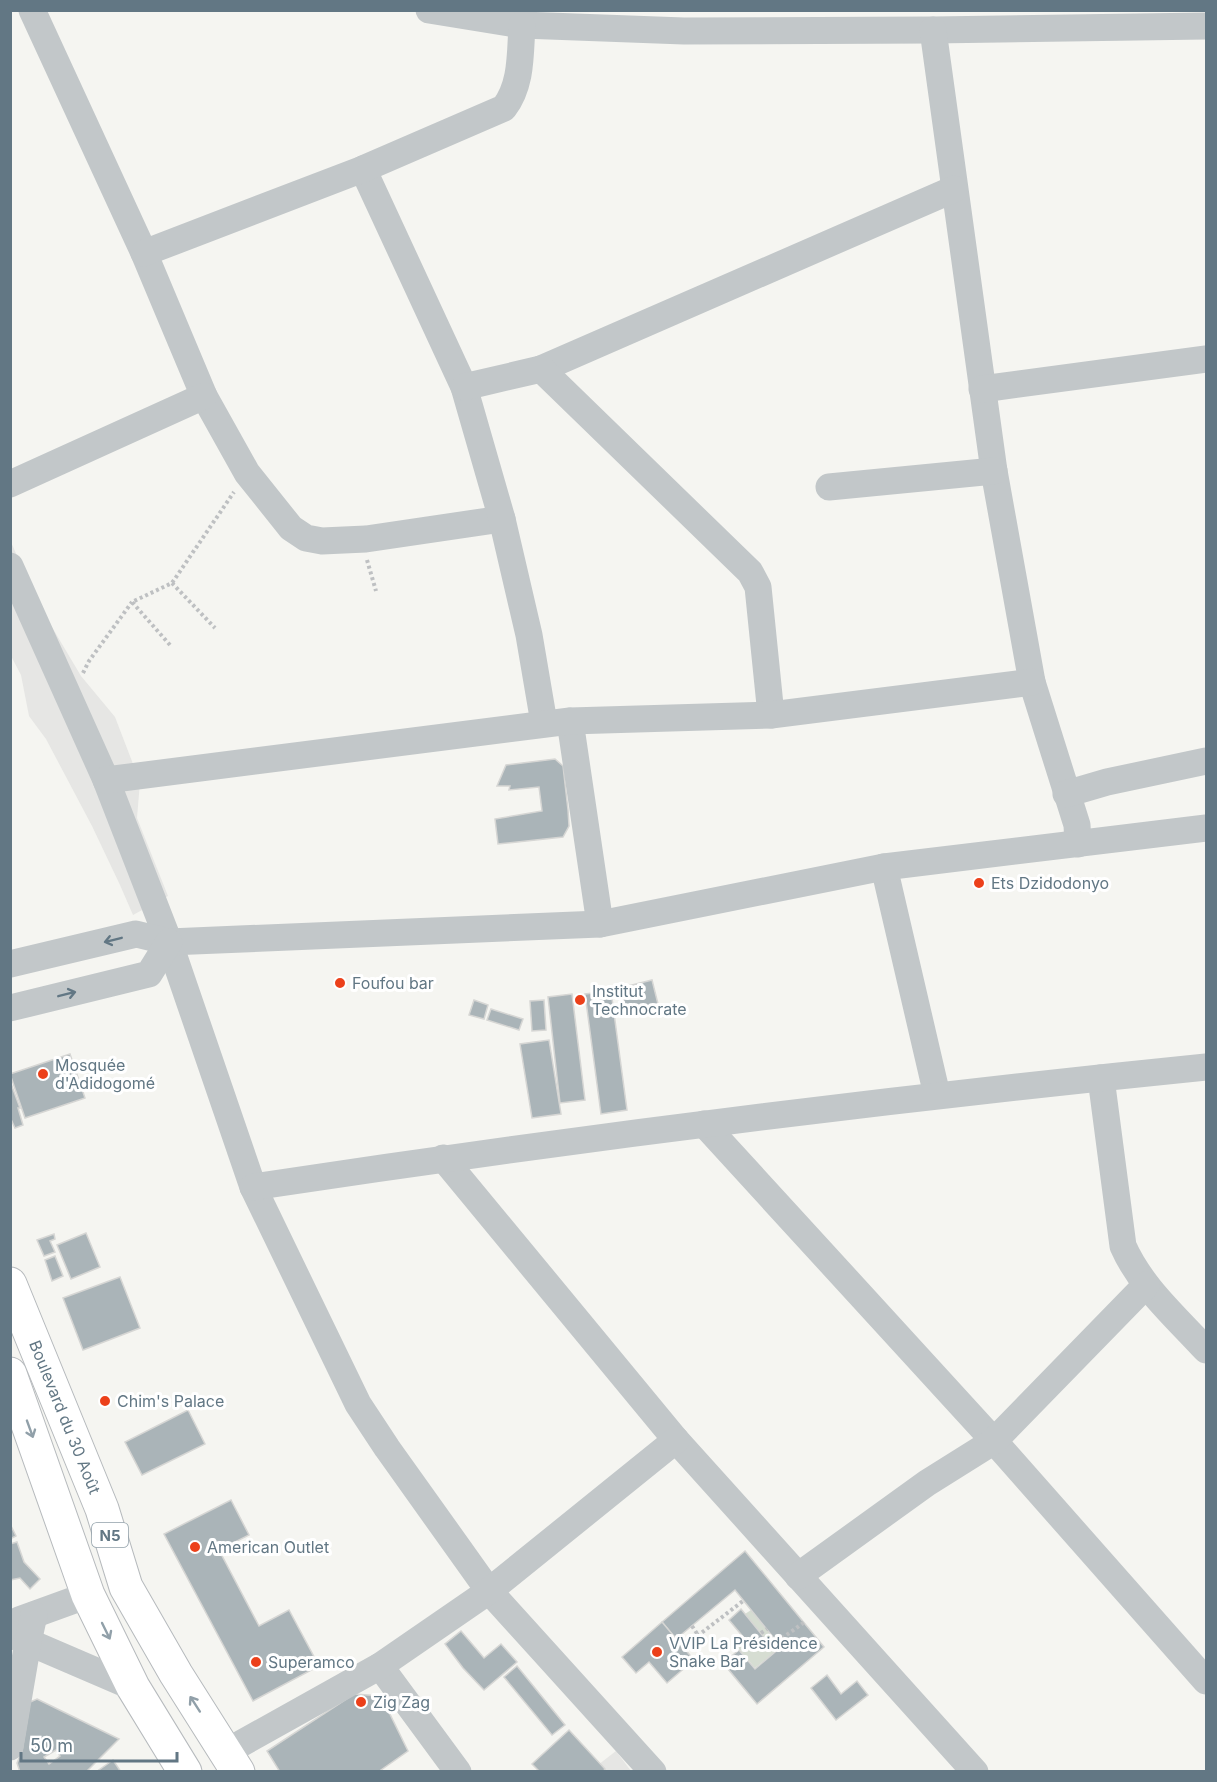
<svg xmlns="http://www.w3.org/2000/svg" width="1217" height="1782" viewBox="0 0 1217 1782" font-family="Inter,sans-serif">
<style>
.built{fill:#e6e6e4}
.green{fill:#d6ddd2}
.building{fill:#aab4b8;stroke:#d6d6d4;stroke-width:1.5;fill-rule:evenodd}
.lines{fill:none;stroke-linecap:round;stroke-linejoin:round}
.highway-casing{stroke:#b6babd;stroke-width:35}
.path{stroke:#bec0c2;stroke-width:4;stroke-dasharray:3 3;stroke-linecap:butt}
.minor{stroke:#c2c7c9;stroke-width:27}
.highway{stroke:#fff;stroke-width:33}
.oneway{stroke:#627784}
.oneway2{stroke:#91a0a9}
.poi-dot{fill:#ec401a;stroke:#fff;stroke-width:2}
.labels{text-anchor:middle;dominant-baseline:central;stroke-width:6;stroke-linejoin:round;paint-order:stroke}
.shield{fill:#fff;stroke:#91a0a9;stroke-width:1.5}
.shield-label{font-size:15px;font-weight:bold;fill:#627784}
.poi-label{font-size:16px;fill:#627784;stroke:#fff;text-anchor:start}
.street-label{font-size:16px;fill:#627784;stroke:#fff}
</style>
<rect width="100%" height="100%" fill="#f5f5f1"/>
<g class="built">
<path d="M10,540L40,607L81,676L115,717L140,782L137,818L168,896L133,915L120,885L92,826L46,739L29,716L21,675L11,656Z"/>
<path d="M616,1751L631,1771L589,1772Z"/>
</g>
<path class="green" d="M751,1610L781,1647L755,1668L735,1644L744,1638L755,1651L768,1641L745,1614Z"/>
<g class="building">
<path d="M555,759L563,766L568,810L569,826L563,837L498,844L495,819L542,811L539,787L509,790L510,786H497L506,765Z"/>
<path d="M652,980L658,1004L626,1012L620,988Z"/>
<path d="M611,991L627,1110L601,1114L585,994Z"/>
<path d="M572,994L585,1100L560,1103L548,997Z"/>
<path d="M474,1000L488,1005L484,1019L469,1015Z"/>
<path d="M544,1000L546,1030L532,1031L530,1001Z"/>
<path d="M491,1009L523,1019L519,1030L487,1020Z"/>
<path d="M549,1040L561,1114L532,1118L520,1044Z"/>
<path d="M70,1054L85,1098L25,1118L10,1074Z"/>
<path d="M10,1081L20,1108H18L23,1125L15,1128L10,1117Z"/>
<path d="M86,1233L100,1267L71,1279L57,1245Z"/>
<path d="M54,1234L55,1239L50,1241L55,1252L44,1256L37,1240Z"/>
<path d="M55,1256L63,1276L52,1281L45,1260Z"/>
<path d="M120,1277L140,1328L83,1350L63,1298Z"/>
<path d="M188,1410L205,1444L142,1475L125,1442Z"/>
<path d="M231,1500L249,1535L219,1550L259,1626L289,1610L319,1666L253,1701L164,1534Z"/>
<path d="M10,1524L16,1536L10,1539Z"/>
<path d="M17,1542L24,1562L40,1579L30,1589L20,1578L10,1580V1544Z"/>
<path d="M745,1551L824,1647L757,1704L723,1663L739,1650L755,1669L781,1647L735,1590L676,1639L662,1622Z"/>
<path d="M741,1609L767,1641L755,1651L729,1620Z"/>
<path d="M662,1622L694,1660L667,1683L649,1662L636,1673L622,1657Z"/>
<path d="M461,1631L484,1658L501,1644L517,1662L484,1690L463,1668L445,1644Z"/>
<path d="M517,1666L565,1725L552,1735L504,1677Z"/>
<path d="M827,1675L841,1694L857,1681L868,1695L836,1720L811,1688Z"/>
<path d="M354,1694L381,1696L408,1751L378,1772H280L267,1751Z"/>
<path d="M37,1699L119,1739L86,1772H20L17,1763L22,1751L30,1702ZM56,1750L60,1756L49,1764L44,1757Z"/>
<path d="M569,1730L605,1769L603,1772H540L532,1764Z"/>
<path d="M113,1760L121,1772H96Z"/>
</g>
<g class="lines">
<g class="highway-casing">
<g id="highway">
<path d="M10,1284L102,1509L126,1587L176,1674L238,1772"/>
<path d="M10,1374L88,1595L133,1687L185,1772"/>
</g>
</g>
<g class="path">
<path d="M367,560L376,591"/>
<path d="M172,583L215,628"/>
<path d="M170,645L132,602L172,583L234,492"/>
<path d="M83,673L89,661L132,602"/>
<path d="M692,1626L698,1635"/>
<path d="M761,1633L767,1629"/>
<path d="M777,1642L806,1621"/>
<path d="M683,1647L743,1601"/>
</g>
<g class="minor">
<path d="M32,10L144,253L204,396L247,473L291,528L306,538L322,541L366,539L502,519"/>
<path d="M429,10L522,25L684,31L933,30L1206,26"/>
<path d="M933,30L994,471L1032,682L1077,825L1078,844"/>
<path d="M363,169L464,387L502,519L529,635L544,723"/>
<path d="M144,253L363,169L504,108C522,84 520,55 522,25"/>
<path d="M541,369L954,189"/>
<path d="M464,387L541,369L750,572L758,587L771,715"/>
<path d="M982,389L1206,359"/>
<path d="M10,484L204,396"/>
<path d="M829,487L994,471"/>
<path d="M10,566L106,780L169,942L253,1187L358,1404L387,1448L489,1591L653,1772"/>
<path d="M570,721L600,924"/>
<path d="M106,780L570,721L771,715L1032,682"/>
<path d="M1066,794L1107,782L1206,761"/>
<path d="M884,867L937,1095"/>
<path d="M10,964L136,934L169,942L600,924L884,867L1206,828"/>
<path d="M10,1008L149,974L169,942"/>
<path d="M1101,1078L1123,1246C1141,1287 1176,1317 1206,1350"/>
<path d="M704,1124L994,1441L1206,1681"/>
<path d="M443,1158L676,1440L975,1772"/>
<path d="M253,1187C570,1139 888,1099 1206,1067"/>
<path d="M798,1576L927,1483L994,1441L1146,1285"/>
<path d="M19,1620L88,1595"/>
<path d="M12,1635L133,1687"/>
<path d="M380,1666L458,1772"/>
<path d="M10,1747L28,1642L34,1615"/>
<path d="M226,1752L380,1666L489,1591L676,1440"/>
</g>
<use href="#highway" class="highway"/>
</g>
<defs><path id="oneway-shaft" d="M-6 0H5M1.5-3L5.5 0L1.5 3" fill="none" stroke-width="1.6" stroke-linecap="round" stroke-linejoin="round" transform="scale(1.5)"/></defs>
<g class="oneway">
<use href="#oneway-shaft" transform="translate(113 940) rotate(166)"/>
<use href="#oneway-shaft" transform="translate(67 994) rotate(-14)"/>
</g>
<g class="oneway2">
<use href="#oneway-shaft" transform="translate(30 1429) rotate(70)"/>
<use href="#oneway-shaft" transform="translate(106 1631) rotate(64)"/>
<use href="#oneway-shaft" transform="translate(195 1704) rotate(-123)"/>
</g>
<g class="poi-dot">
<circle cx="979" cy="883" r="6"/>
<circle cx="340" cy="983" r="6"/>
<circle cx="580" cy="1000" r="6"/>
<circle cx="43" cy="1074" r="6"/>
<circle cx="105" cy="1401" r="6"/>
<circle cx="195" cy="1547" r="6"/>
<circle cx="657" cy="1652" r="6"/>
<circle cx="256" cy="1662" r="6"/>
<circle cx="361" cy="1702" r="6"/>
</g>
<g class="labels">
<rect class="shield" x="92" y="1523" width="36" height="24" rx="4.5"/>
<g class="shield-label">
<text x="110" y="1535">N5</text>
</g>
<g class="poi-label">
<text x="991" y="883">Ets Dzidodonyo</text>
<text x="352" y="983">Foufou bar</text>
<text x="592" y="991">Institut<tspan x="592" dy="18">Technocrate</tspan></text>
<text x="55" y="1065">Mosquée<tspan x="55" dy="18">d'Adidogomé</tspan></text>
<text x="117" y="1401">Chim's Palace</text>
<text x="207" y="1547">American Outlet</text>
<text x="669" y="1643">VVIP La Présidence<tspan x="669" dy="18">Snake Bar</tspan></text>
<text x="268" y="1662">Superamco</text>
<text x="373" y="1702">Zig Zag</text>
</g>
<g class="street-label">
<text transform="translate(65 1417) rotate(68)">Boulevard du 30 Août</text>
</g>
</g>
<rect width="1217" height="1782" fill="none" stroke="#627784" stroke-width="24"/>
<path d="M21 1752v9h156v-9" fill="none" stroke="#627784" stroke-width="3"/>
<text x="30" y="1752" font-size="18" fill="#627784" stroke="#ffffff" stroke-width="4.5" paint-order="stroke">50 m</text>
</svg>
